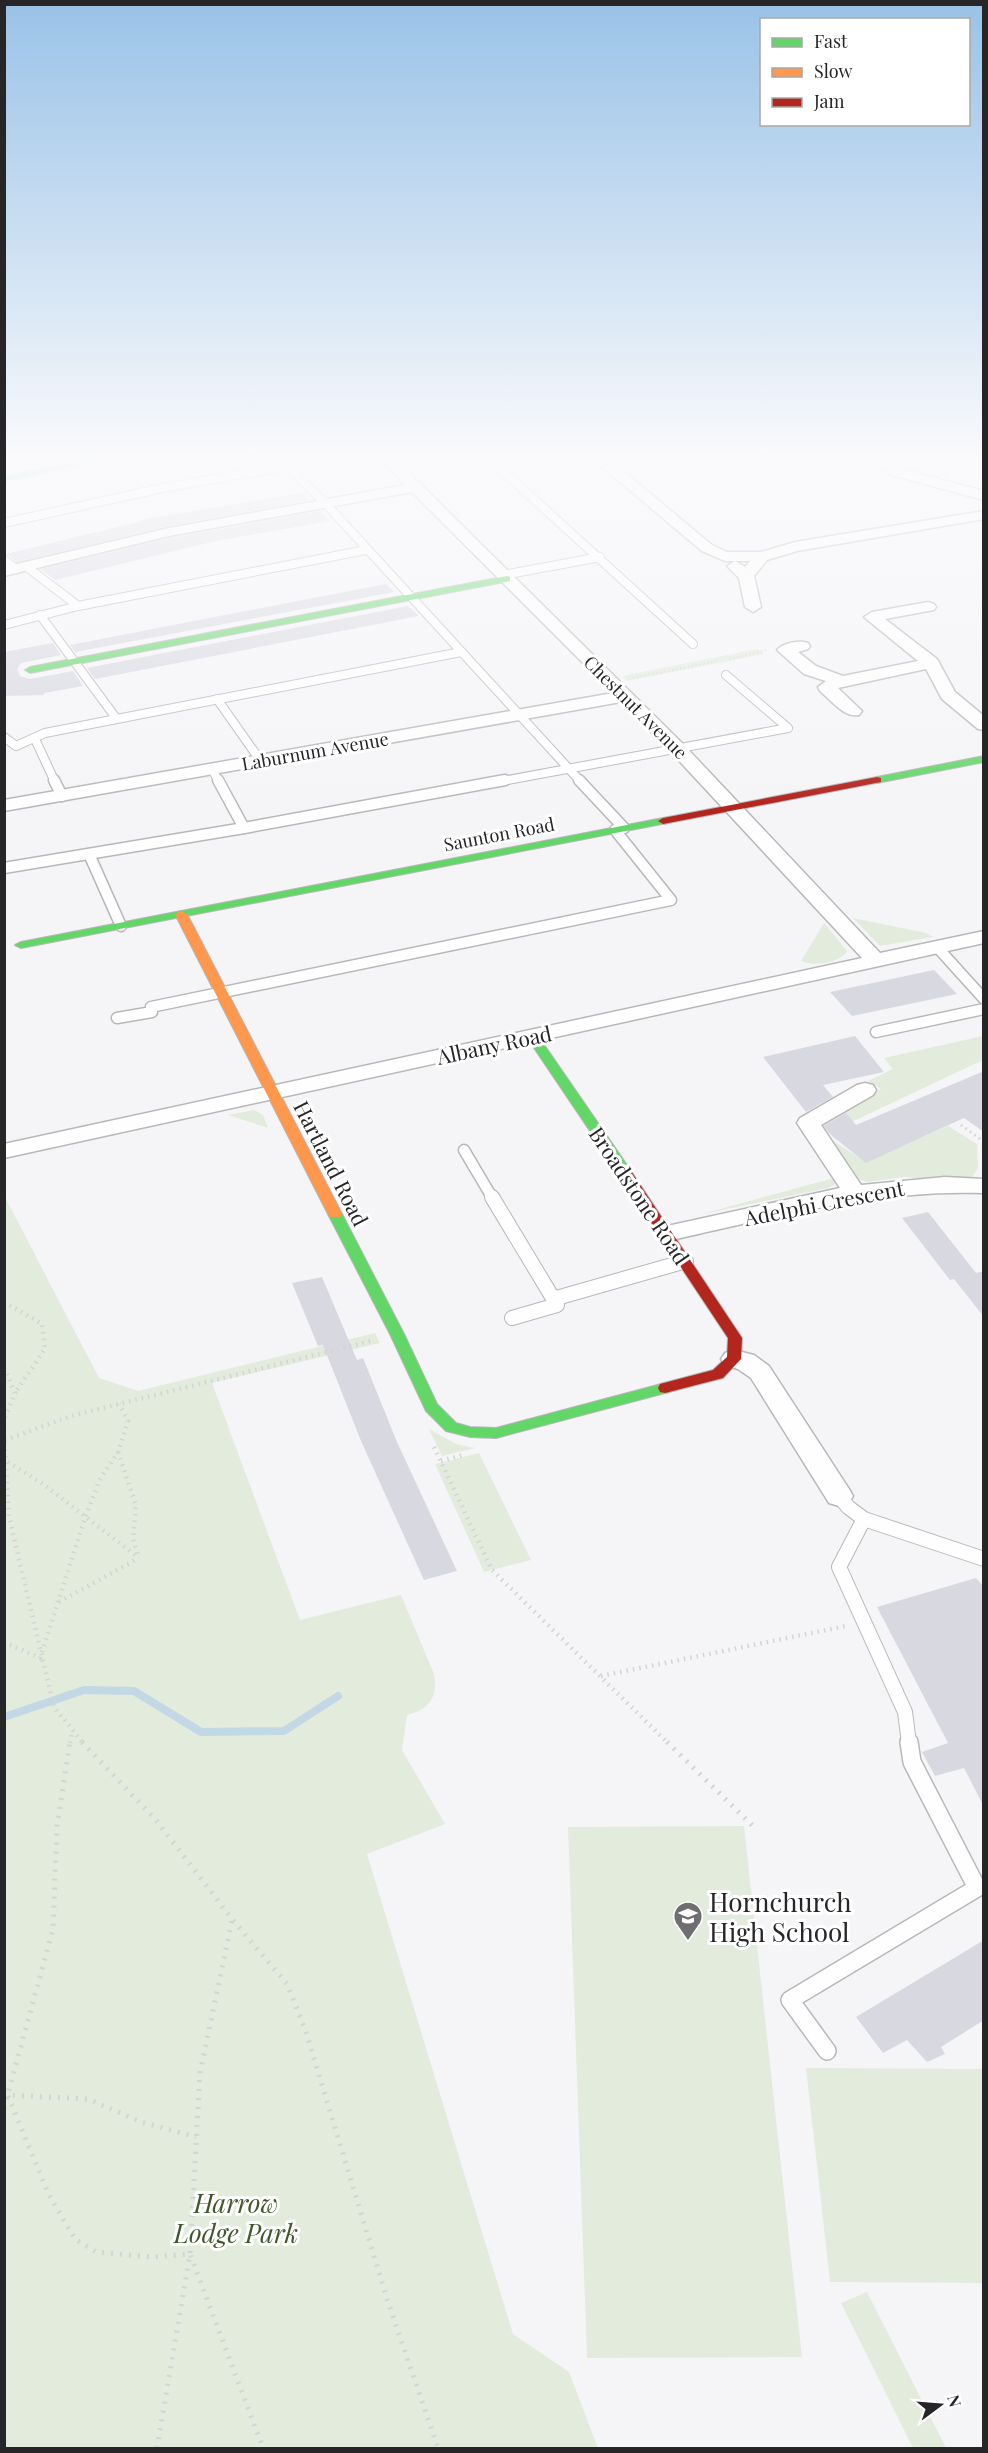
<svg xmlns="http://www.w3.org/2000/svg" width="988" height="2453" viewBox="0 0 988 2453" font-family="'Playfair Display',serif">
<style>
.green{fill:#e3ebdd}
.lines{fill:none;stroke-linecap:round;stroke-linejoin:round}
.stream{stroke:#c3d8e5;stroke-width:8}
.building{fill:#d8d9e0}
.lane-far3-casing{stroke:#b8b8ba;stroke-width:10}
.lane-far2-casing{stroke:#b8b8ba;stroke-width:13}
.lane-far1-casing{stroke:#b8b8ba;stroke-width:16}
.lane-casing{stroke:#b8b8ba;stroke-width:20}
.street-casing{stroke:#b8b8ba;stroke-width:3}
.fast-casing{stroke:#b8b8ba;stroke-width:2}
.slow-casing{stroke:#b8b8ba;stroke-width:2}
.jam-casing{stroke:#b8b8ba;stroke-width:2}
.path-far3{stroke:#d4d4d4;stroke-width:2;stroke-dasharray:1 3;stroke-linecap:butt}
.path-far2{stroke:#d4d4d4;stroke-width:3;stroke-dasharray:1.5 4;stroke-linecap:butt}
.path-far1{stroke:#d4d4d4;stroke-width:4.5;stroke-dasharray:1.5 5;stroke-linecap:butt}
.path{stroke:#d4d4d4;stroke-width:5;stroke-dasharray:2 7;stroke-linecap:butt}
.lane-far3{stroke:#fefefe;stroke-width:8}
.lane-far2{stroke:#fefefe;stroke-width:10}
.lane-far1{stroke:#fefefe;stroke-width:14}
.lane{stroke:#fefefe;stroke-width:17}
.street{fill:#fefefe;fill-rule:evenodd}
.fast{fill:#63d668;fill-rule:evenodd}
.slow{fill:#ff974d;fill-rule:evenodd}
.jam{fill:#b3261e;fill-rule:evenodd}
.labels{text-anchor:middle;dominant-baseline:central;stroke-width:6;stroke-linejoin:round;paint-order:stroke}
.far-street-label{font-size:18px;fill:#262628;stroke:#fff}
.street-label{font-size:21px;fill:#262628;stroke:#fff}
.near-poi-label{font-size:26px;fill:#262628;stroke:#fff;text-anchor:start}
.near-park-label{font-size:26px;font-style:italic;fill:#41562b;stroke:#fff}
</style>
<rect width="100%" height="100%" fill="#f5f5f8"/>
<g class="green">
<path d="M757,649L764,654L627,681L622,676Z"/>
<path d="M853,918L926,933L933,937L880,946Z"/>
<path d="M824,923L847,951C840,963 813,967 801,961Z"/>
<path d="M983,1036V1060L824,1135L866,1162L948,1126L977,1144L978,1168L969,1182L904,1177L867,1182L858,1179L850,1173L816,1124L881,1089L868,1081L893,1069L884,1058Z"/>
<path d="M254,1110L263,1115L268,1128L228,1115Z"/>
<path d="M834,1178L835,1184L828,1188L698,1215Z"/>
<path d="M4,1195L99,1378L138,1391L375,1333L380,1343L212,1383L300,1620L401,1595L434,1674C438,1697 430,1709 407,1715L402,1750L445,1824L367,1854L513,2334L569,2372L598,2448H5Z"/>
<path d="M429,1429L456,1444L475,1448L442,1456Z"/>
<path d="M479,1453L531,1560L484,1572L435,1464Z"/>
<path d="M744,1826L802,2357L587,2358L568,1827Z"/>
<path d="M806,2068L983,2069V2283L830,2282Z"/>
<path d="M867,2292L946,2448H913L841,2303Z"/>
</g>
<g class="lines">
<path class="stream" d="M4,1717L84,1690L134,1691L201,1732L284,1731L338,1696"/>
</g>
<g class="building">
<path d="M302,493L309,500L169,526L17,562L6,554L142,521L140,520Z"/>
<path d="M320,511L330,521L216,541L55,580L41,569L169,538Z"/>
<path d="M386,584L394,592L75,652L70,645Z"/>
<path d="M408,606L419,616L95,679L87,668Z"/>
<path d="M53,643L61,655L21,663L17,669L20,676L30,679L73,671L83,686L44,693V695L4,696V652Z"/>
<path d="M934,970L957,994L852,1016L830,992Z"/>
<path d="M855,1036L884,1072L823,1085L833,1097L806,1112L763,1057Z"/>
<path d="M984,1071V1132L964,1118L866,1163L831,1135L824,1126L846,1113L856,1125Z"/>
<path d="M928,1212L976,1273L984,1271V1317L954,1279L950,1280L902,1218Z"/>
<path d="M322,1277L357,1360L363,1358L397,1442L457,1571L424,1580L361,1441L323,1345L318,1346L292,1283Z"/>
<path d="M976,1578L984,1587V1807L964,1768L935,1776L922,1752L948,1743L877,1607Z"/>
<path d="M984,1940V2020L941,2047L945,2054L927,2062L907,2040L883,2053L856,2017Z"/>
</g>
<g class="lines">
<g class="lane-far3-casing">
<g id="lane-far3">
<path d="M492,461L693,644"/>
<path d="M288,467L326,504L581,782"/>
<path d="M4,523L167,487L320,461"/>
<path d="M4,560L16,569"/>
<path d="M27,567L78,606"/>
<path d="M503,575L600,557"/>
<path d="M40,615L116,718"/>
<path d="M4,625L78,606L366,550"/>
<path d="M217,699L260,760"/>
<path d="M4,737L16,746L45,733L461,652"/>
<path d="M35,739L55,782"/>
<path d="M212,769L219,782"/>
<path d="M497,782L788,728L726,675"/>
</g>
</g>
<g class="lane-far2-casing">
<g id="lane-far2">
<path d="M54,780L62,796"/>
<path d="M218,780L244,828"/>
<path d="M579,780L624,828"/>
<path d="M89,854L121,926"/>
<path d="M4,868L244,828L505,780"/>
<path d="M937,947L984,999"/>
<path d="M117,1018L152,1012L151,1007L671,900L615,830"/>
<path d="M876,1032L984,1009"/>
<path d="M464,1150L493,1199"/>
</g>
</g>
<g class="lane-far1-casing">
<g id="lane-far1">
<path d="M492,1197L557,1305L512,1318"/>
<path d="M553,1299L686,1261"/>
<path d="M839,1496L848,1507L864,1519L984,1559"/>
<path d="M864,1519L839,1567L905,1712L909,1743"/>
</g>
</g>
<g class="lane-casing">
<path id="lane" d="M827,2051L790,2000L977,1888L912,1762L909,1742"/>
</g>
<g class="street-casing">
<g id="street">
<path d="M382,461H397L682,743L880,953L984,931V943L4,1158V1144L862,958L670,751L621,702L4,811V800L613,693L412,492L169,536L4,576V567L169,528L405,485Z"/>
<path d="M595,461H611L712,545L727,552H761L795,542L984,511V519L797,551L767,560L754,576L761,607L753,612L745,607L739,578L727,566L735,561L745,567L750,561H725L702,551Z"/>
<path d="M868,461H886L902,469L984,491V500L892,475Z"/>
<path d="M928,602L934,604L936,607L934,610L885,619L937,659L955,692L984,716V730L978,729L942,699L926,669L838,688L862,711L859,715C844,718 831,700 820,691L818,687L826,681L804,674L777,650C783,643 799,640 808,643L810,646L808,649L798,652L816,666L843,676L918,661L864,617L872,612Z"/>
<path d="M865,1083L873,1085L876,1090L873,1095L821,1125L861,1185L945,1177L984,1179V1193C875,1189 772,1218 667,1241L658,1238L655,1233L658,1228L840,1188L797,1123L800,1118L857,1085Z"/>
<path d="M734,1350L754,1355L769,1366L849,1489L853,1496L849,1503L839,1506L829,1503L751,1378L738,1369L725,1365L721,1359L725,1353Z"/>
</g>
</g>
<g class="fast-casing">
<g id="fast">
<path d="M81,461H97L4,481V477Z"/>
<path d="M507,576L510,577V581L30,673L25,670L30,667Z"/>
<path d="M984,756V762L877,783L872,780L877,777Z"/>
<path d="M663,818L668,821L667,823L21,948L15,945L21,942Z"/>
<path d="M532,1032L536,1033L629,1168L631,1171L629,1174H619L526,1036Z"/>
<path d="M335,1210L342,1214L404,1334L437,1404L456,1423L470,1427L496,1428L665,1383L670,1384L672,1388L670,1392L665,1393L496,1438L470,1437L446,1431L426,1411L390,1334L328,1214Z"/>
</g>
</g>
<g class="slow-casing">
<path id="slow" d="M181,911L187,914L342,1214L340,1217H330L328,1214L175,914Z"/>
</g>
<g class="jam-casing">
<g id="jam">
<path d="M877,777L881,778V782L663,824L658,821L663,818Z"/>
<path d="M624,1167L629,1168L742,1338L741,1359L723,1378L665,1393L660,1392L658,1388L660,1384L713,1370L727,1357L728,1338L617,1171Z"/>
</g>
</g>
<g class="path-far3">
<path d="M730,659L766,650"/>
<path d="M633,678L717,661"/>
</g>
<path class="path-far2" d="M961,1125L984,1142"/>
<g class="path-far1">
<path d="M4,1302L42,1324L45,1349L15,1393"/>
<path d="M4,1368L15,1393L4,1420"/>
<path d="M4,1430L9,1517L54,1707L83,1743"/>
<path d="M5,1440L71,1416L371,1341"/>
<path d="M434,1447L492,1570L668,1743"/>
<path d="M118,1452L136,1505L133,1539L139,1557"/>
<path d="M441,1461L463,1455"/>
<path d="M8,1462L43,1484L139,1558"/>
<path d="M59,1602L139,1558"/>
<path d="M4,1642L40,1658L85,1518L99,1481L118,1452L128,1421L119,1404"/>
<path d="M601,1676L846,1626"/>
<path d="M70,1743L72,1732"/>
</g>
<g class="path">
<path d="M82,1742L156,1820L232,1919L287,1984L305,2029L388,2302L438,2448"/>
<path d="M667,1742L756,1829"/>
<path d="M4,2095L88,2099L141,2122L196,2137"/>
<path d="M8,2096L48,2193L75,2239L96,2252L152,2257L190,2254L263,2448"/>
<path d="M4,2108L53,1929L57,1826L70,1742"/>
<path d="M157,2448L190,2254L200,2073L232,1920"/>
</g>
<use href="#lane-far3" class="lane-far3"/>
<use href="#lane-far2" class="lane-far2"/>
<use href="#lane-far1" class="lane-far1"/>
<use href="#lane" class="lane"/>
<use href="#street" class="street"/>
<use href="#fast" class="fast"/>
<use href="#slow" class="slow"/>
<use href="#jam" class="jam"/>
</g>
<linearGradient id="sky" x2="0" y2="1"><stop stop-color="#99c2e7"/><stop offset="0.57" stop-color="#fafafc"/><stop offset="1" stop-color="#fafafc" stop-opacity="0"/></linearGradient>
<rect width="988" height="805" fill="url(#sky)"/>
<defs>
<g id="school-pin" transform="scale(1.5)"><path d="M0 17L-7.5 6A9.5 9.5 0 1 1 7.5 6Z" fill="#6e6e71" stroke="#fff"/><path d="M0-5L7-2L0 1L-7-2ZM-4 1L0 2.5L4 1V4Q0 6-4 4Z" fill="#fff"/></g>
</defs>
<g fill-rule="evenodd">
<use href="#school-pin" x="688" y="1916"/>
</g>
<g class="labels">
<g class="far-street-label">
<text transform="translate(636 707) rotate(45)">Chestnut Avenue</text>
<text transform="translate(315 751) rotate(-10)">Laburnum Avenue</text>
<text transform="translate(499 834) rotate(-11)">Saunton Road</text>
</g>
<g class="street-label">
<text transform="translate(494 1044) rotate(-12)">Albany Road</text>
<text transform="translate(332 1163) rotate(63)">Hartland Road</text>
<text transform="translate(640 1195) rotate(56)">Broadstone Road</text>
<text transform="translate(824 1202) rotate(-11)">Adelphi Crescent</text>
</g>
<g class="near-poi-label">
<text x="709" y="1901">Hornchurch<tspan x="709" dy="30">High School</tspan></text>
</g>
<g class="near-park-label">
<text x="236" y="2202">Harrow<tspan x="236" dy="30">Lodge Park</tspan></text>
</g>
</g>
<rect width="988" height="2453" fill="none" stroke="#262628" stroke-width="12"/>
<rect x="760" y="18" width="210" height="108" fill="#ffffff" stroke="#a8a8a9" stroke-width="1.5"/>
<rect x="772" y="38" width="30" height="9" fill="#63d668" stroke="#a8a8a9" stroke-width="1.5"/>
<text x="814" y="48" font-size="18" fill="#262628">Fast</text>
<rect x="772" y="68" width="30" height="9" fill="#ff974d" stroke="#a8a8a9" stroke-width="1.5"/>
<text x="814" y="78" font-size="18" fill="#262628">Slow</text>
<rect x="772" y="98" width="30" height="9" fill="#b3261e" stroke="#a8a8a9" stroke-width="1.5"/>
<text x="814" y="108" font-size="18" fill="#262628">Jam</text>
<g transform="translate(940 2405) rotate(74)" stroke="#ffffff" stroke-width="4.5" paint-order="stroke">
<path d="M0-4.5L10 22L0 15L-10 22Z" fill="#262628"/>
<text y="-9" font-size="16" font-weight="bold" text-anchor="middle" fill="#262628">N</text>
</g>
</svg>
